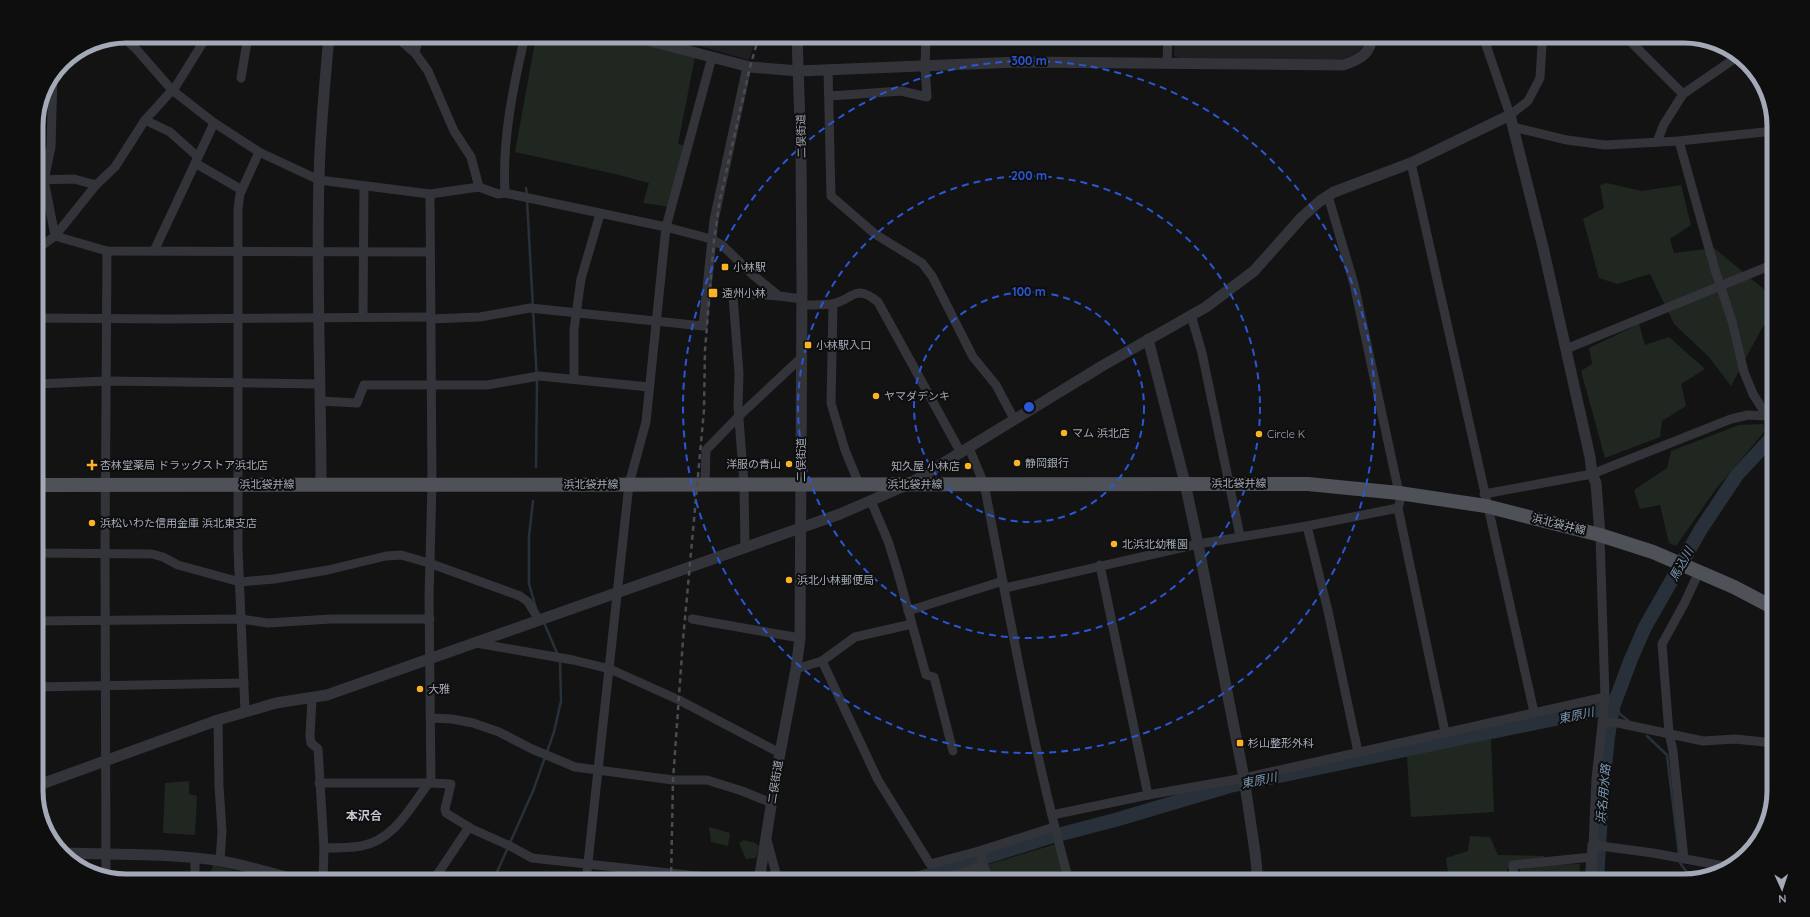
<svg xmlns="http://www.w3.org/2000/svg" width="1810" height="917" viewBox="0 0 1810 917" font-family="Quicksand,'Noto Sans JP',sans-serif">
<style>
.built{fill:#1f1f21}
.green{fill:#1f2720}
.lines{fill:none;stroke-linecap:round;stroke-linejoin:round}
.stream{stroke:#283139;stroke-width:2.5}
.river{stroke:#283139;stroke-width:14}
.minor{stroke:#33343a;stroke-width:9}
.tertiary{stroke:#33343a;stroke-width:11}
.primary{stroke:#4f5159;stroke-width:14}
.rail{stroke:#4a4c53;stroke-width:2.5;stroke-dasharray:5 4;stroke-linecap:butt}
.ring{fill:none;stroke:#2a57d5;stroke-width:2;stroke-dasharray:7 5}
.poi-dot{fill:#fab325;stroke:#0e0e0f;stroke-width:1.5}
.labels{text-anchor:middle;dominant-baseline:central;stroke-width:4;stroke-linejoin:round;paint-order:stroke}
.street-label{font-size:11px;fill:#a3a9b6;stroke:#0e0e0f}
.poi-label{font-size:11px;fill:#a3a9b6;stroke:#0e0e0f;text-anchor:start}
.water-label{font-size:12px;font-style:italic;fill:#7897b3;stroke:#0e0e0f}
.neighbourhood-label{font-size:12px;font-weight:bold;fill:#c5c8d1;stroke:#0e0e0f}
.rim{fill:none;stroke:#a3a9b6;stroke-width:5}
.centre{fill:#2a57d5;stroke:#0e0e0f;stroke-width:2}
.ring-label{font-size:12px;text-anchor:middle;font-weight:bold;fill:#2a57d5;stroke:#0e0e0f;stroke-width:4;stroke-linejoin:round;paint-order:stroke}
</style>
<rect width="100%" height="100%" fill="#131314"/>
<g class="built">
<path d="M665,36H757L749,60Z"/>
<path d="M1175,36H1366V44L1358,52L1346,58L1335,60L1179,58L1174,56Z"/>
</g>
<g class="green">
<path d="M536,36H609L695,57L678,144L686,146L670,207L643,203L649,183L615,174L515,152Z"/>
<path d="M1607,183L1642,191L1681,185L1691,225L1670,239L1674,253L1714,248L1766,291L1770,318L1762,328L1731,386L1709,357L1674,324L1650,274L1617,284L1599,278L1583,219L1604,208L1600,185Z"/>
<path d="M1639,324L1645,345L1669,337L1705,369L1681,384L1686,406L1662,421L1660,437L1605,458L1581,371L1592,364L1589,348Z"/>
<path d="M1763,424L1765,431L1716,489L1676,546L1669,543L1660,505L1640,509L1634,490L1667,468L1671,451L1739,425Z"/>
<path d="M1491,739L1494,812L1411,817L1407,756Z"/>
<path d="M189,781V794L197,796L195,835L163,833L165,783Z"/>
<path d="M709,827L730,833L728,846L711,842Z"/>
<path d="M1470,836L1490,837L1498,855L1544,856V860L1524,865L1580,864L1579,881H1520V866L1507,869L1508,881H1449L1446,858L1468,851Z"/>
<path d="M744,840L755,843L759,846L756,858L746,859L739,843Z"/>
<path d="M1059,843L1067,881H989L983,866Z"/>
<path d="M213,865L243,873L244,881H208Z"/>
</g>
<g class="lines">
<g class="stream">
<path d="M526,188L527,195"/>
<path d="M527,200L537,381L536,467"/>
<path d="M533,501L529,536V584L536,608"/>
<path d="M545,625L557,653"/>
<path d="M1613,707L1617,708L1620,714L1630,722"/>
<path d="M1647,736L1667,755L1679,854"/>
<path d="M1680,863L1692,879"/>
<path d="M493,881L533,791L554,732L561,701L560,661"/>
</g>
<g class="river">
<path d="M911,881L1046,838L1115,820L1230,786L1613,707"/>
<path d="M1597,881L1602,797L1608,737L1613,707L1631,659L1645,627L1701,529L1737,475L1774,435"/>
</g>
<g class="minor">
<path d="M195,36L204,40"/>
<path d="M395,36L415,53L428,71L454,131L471,157L479,187"/>
<path d="M525,36C513,87 502,140 505,193L666,227L711,239L722,245L753,275L779,296L802,299"/>
<path d="M1483,36L1510,115L1528,101L1540,78L1542,45L1545,36"/>
<path d="M1625,36L1683,94"/>
<path d="M123,37L137,50L172,90L213,122L259,152L319,180L430,194L479,187L498,194L505,193"/>
<path d="M415,53L419,36"/>
<path d="M1167,63L1168,36"/>
<path d="M828,69L831,196L875,234L922,263L932,276L973,357L996,385L1014,419"/>
<path d="M53,75L51,147L44,180L55,236L107,251L430,252"/>
<path d="M241,78L248,36"/>
<path d="M830,96L901,91L927,97L925,66L926,36"/>
<path d="M145,120L170,132L198,157"/>
<path d="M1513,127L1567,140L1605,145L1679,141L1774,131"/>
<path d="M1679,141L1715,270L1732,321L1744,372L1753,394L1767,416L1774,421"/>
<path d="M1657,142L1664,124L1683,94L1737,57"/>
<path d="M195,163L242,190"/>
<path d="M1411,163L1534,712"/>
<path d="M36,180L74,179L96,185"/>
<path d="M430,194L432,484L429,597L431,783"/>
<path d="M1328,196L1354,284L1399,493"/>
<path d="M36,250L55,236L96,185L115,167L145,120L176,86L207,36"/>
<path d="M154,251L214,123"/>
<path d="M833,304L831,403L845,450L859,484"/>
<path d="M802,305C812,305 822,305 831,304C853,301 854,282 878,302L961,453"/>
<path d="M1191,315L1202,353L1240,536"/>
<path d="M363,317L364,186"/>
<path d="M36,318L168,319L430,317"/>
<path d="M430,319L480,317L530,308L703,326L714,220L747,67"/>
<path d="M1566,349L1774,264"/>
<path d="M574,379V329L581,279L600,214"/>
<path d="M36,384L107,381L319,384"/>
<path d="M321,401L357,403L364,385H487L539,376L649,387"/>
<path d="M969,448L984,484C1010,617 1033,751 1069,881"/>
<path d="M705,484L706,450L739,416L802,357"/>
<path d="M1402,494L1398,508L1445,732"/>
<path d="M1484,494L1592,474L1731,419L1748,415L1767,416"/>
<path d="M871,501L888,541L898,573L926,675L934,677L953,751"/>
<path d="M1307,526L1328,611L1358,752"/>
<path d="M1600,535L1605,697L1596,779L1593,845L1653,853L1729,867"/>
<path d="M745,547L744,484L738,406L739,373L733,297L738,293L779,296"/>
<path d="M36,553L152,554L163,557L178,565L240,582L274,579L328,570L386,556L401,555L429,563L520,596L528,602L539,620"/>
<path d="M1100,565L1148,795"/>
<path d="M1005,588L1198,544L1307,526L1398,508"/>
<path d="M908,611L1003,581"/>
<path d="M692,619L800,638"/>
<path d="M36,621L241,619L268,623L331,619H430"/>
<path d="M476,643L573,660L610,669L679,700L780,753"/>
<path d="M822,661L878,780L930,864L979,851L1054,827"/>
<path d="M796,669L822,661L855,637L912,624"/>
<path d="M36,687L244,683"/>
<path d="M312,698L310,736L311,743L318,749L324,848L323,881"/>
<path d="M245,712L238,549V209L240,194L259,152"/>
<path d="M431,718L452,719L473,723L499,732L532,749L575,767L673,780H707L742,791L772,803"/>
<path d="M218,720L219,786L222,831L220,861"/>
<path d="M1602,722L1618,723L1703,741L1735,739L1774,743"/>
<path d="M319,783H431L451,784L445,809L446,813L472,829L508,845L532,858L742,881"/>
<path d="M1052,815L1148,795L1244,778L1605,697"/>
<path d="M767,840L778,881"/>
<path d="M324,848C336,848 349,848 361,846C393,841 410,808 428,784"/>
<path d="M979,851L989,881"/>
<path d="M1684,859L1673,751L1669,733L1662,644L1684,604L1699,572"/>
<path d="M106,876L105,553L107,251"/>
<path d="M195,881V858"/>
<path d="M433,881L469,827"/>
<path d="M586,881L629,484L646,422L666,227L712,57"/>
<path d="M934,881L983,866"/>
<path d="M1514,881L1513,865L1592,857"/>
</g>
<g class="tertiary">
<path d="M631,36L750,67L799,71L1019,62L1343,65C1359,60 1371,54 1372,36"/>
<path d="M1148,339L1185,483L1198,544L1244,778L1255,852L1258,881"/>
<path d="M321,484C321,382 316,280 319,178C320,131 325,83 329,36"/>
<path d="M36,786L218,720L276,703L327,695L840,514L909,484L1102,366L1206,307L1254,271L1302,217L1320,201L1334,192L1411,163L1510,115L1543,247L1590,457L1592,474L1596,483L1600,535"/>
<path d="M65,853C117,855 170,853 221,861C248,866 273,873 299,881"/>
<path d="M759,881L777,769L796,669L800,638L802,285L801,154L797,36"/>
<path d="M1590,881L1593,845"/>
</g>
<path class="primary" d="M36,485L1308,484L1399,493L1486,506L1600,535L1653,552L1734,587L1774,608"/>
<path class="rail" d="M671,881L673,780L683,640L704,410L705,350L714,240L720,199L750,67L759,36"/>
</g>
<g class="ring">
<circle cx="1029" cy="407" r="115"/>
<circle cx="1029" cy="407" r="231"/>
<circle cx="1029" cy="407" r="346"/>
</g>
<g class="poi-dot">
<rect x="721" y="263" width="8" height="8" rx="2"/>
<rect x="708" y="288" width="10" height="10" rx="2"/>
<rect x="804" y="341" width="8" height="8" rx="2"/>
<circle cx="876" cy="396" r="4"/>
<circle cx="1064" cy="433" r="4"/>
<circle cx="1259" cy="434" r="4"/>
<circle cx="1017" cy="463" r="4"/>
<circle cx="789" cy="464" r="4"/>
<path d="M90 459h4v4h4v4h-4v4h-4v-4h-4v-4h4z"/>
<circle cx="968" cy="466" r="4"/>
<circle cx="92" cy="523" r="4"/>
<circle cx="1114" cy="544" r="4"/>
<circle cx="789" cy="580" r="4"/>
<circle cx="420" cy="689" r="4"/>
<rect x="1236" y="739" width="8" height="8" rx="2"/>
</g>
<g class="labels">
<g class="street-label">
<text transform="translate(801 136) rotate(-91)">二俣街道</text>
<text transform="translate(801 460) rotate(-90)">二俣街道</text>
<text x="1239" y="483">浜北袋井線</text>
<text x="267" y="484">浜北袋井線</text>
<text x="591" y="484">浜北袋井線</text>
<text x="915" y="484">浜北袋井線</text>
<text transform="translate(1559 524) rotate(14)">浜北袋井線</text>
<text transform="translate(775 782) rotate(-81)">二俣街道</text>
</g>
<g class="poi-label">
<text x="733" y="267">小林駅</text>
<text x="722" y="293">遠州小林</text>
<text x="816" y="345">小林駅入口</text>
<text x="884" y="396">ヤマダデンキ</text>
<text x="1072" y="433">マム 浜北店</text>
<text x="1267" y="434">Circle K</text>
<text x="1025" y="463">静岡銀行</text>
<text x="781" y="464" text-anchor="end">洋服の青山</text>
<text x="100" y="465">杏林堂薬局 ドラッグストア浜北店</text>
<text x="960" y="466" text-anchor="end">知久屋 小林店</text>
<text x="100" y="523">浜松いわた信用金庫 浜北東支店</text>
<text x="1122" y="544">北浜北幼稚園</text>
<text x="797" y="580">浜北小林郵便局</text>
<text x="428" y="689">大雅</text>
<text x="1248" y="743">杉山整形外科</text>
</g>
<g class="water-label">
<text transform="translate(1681 564) rotate(-61)">馬込川</text>
<text transform="translate(1576 715) rotate(-12)">東原川</text>
<text transform="translate(1259 780) rotate(-12)">東原川</text>
<text transform="translate(1603 794) rotate(-85)">浜名用水路</text>
</g>
<g class="neighbourhood-label">
<text x="364" y="815">本沢合</text>
</g>
</g>
<path d="M0 0H1810V917H0ZM126 43H1684A83 83 0 0 1 1767 126V791A83 83 0 0 1 1684 874H126A83 83 0 0 1 43 791V126A83 83 0 0 1 126 43Z" fill="#0e0e0f" fill-rule="evenodd"/>
<path class="rim" d="M126 43H1684A83 83 0 0 1 1767 126V791A83 83 0 0 1 1684 874H126A83 83 0 0 1 43 791V126A83 83 0 0 1 126 43Z"/>
<circle cx="1029" cy="407" r="6" class="centre"/>
<g class="ring-label">
<text x="1029" y="65">300 m</text>
<text x="1029" y="180">200 m</text>
<text x="1029" y="296">100 m</text>
</g>
<g transform="translate(1782 889) rotate(177)" stroke="#0e0e0f" stroke-width="3" paint-order="stroke">
<path d="M0-3L7 15L0 10L-7 15Z" fill="#a3a9b6"/>
<text y="-6" font-size="11" font-weight="bold" text-anchor="middle" fill="#a3a9b6">N</text>
</g>
</svg>
